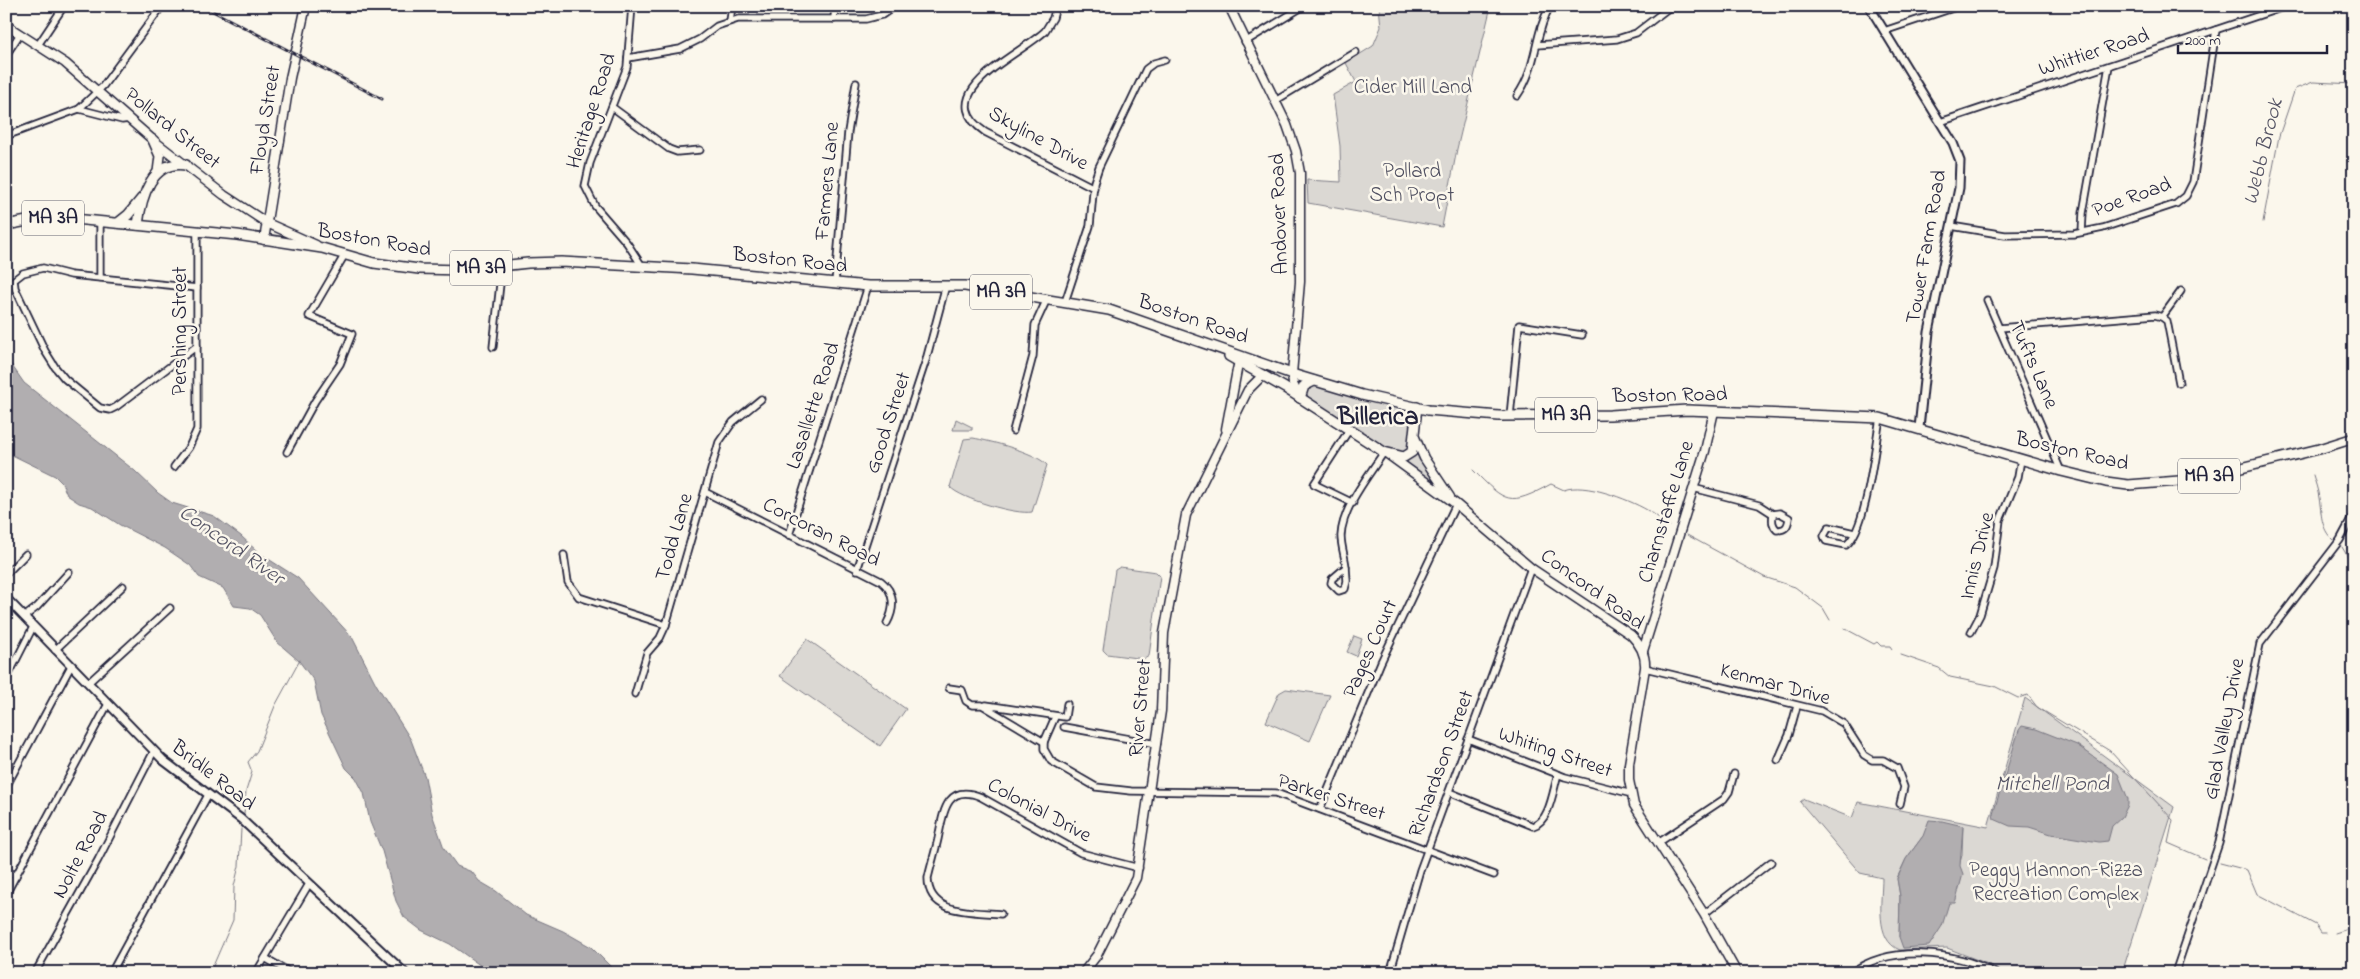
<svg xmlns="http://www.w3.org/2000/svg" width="2360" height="979" viewBox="0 0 2360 979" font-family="'Indie Flower',sans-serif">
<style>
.green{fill:#dbd8d3;stroke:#7e7d87;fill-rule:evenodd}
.water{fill:#b1aeb0;stroke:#787681}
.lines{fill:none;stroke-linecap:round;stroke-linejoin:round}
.stream{stroke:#787681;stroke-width:1}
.minor-casing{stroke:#22223b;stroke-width:9}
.tertiary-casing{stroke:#22223b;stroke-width:11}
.secondary-casing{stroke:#22223b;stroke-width:11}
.primary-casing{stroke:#22223b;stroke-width:12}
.minor{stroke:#fbf7ec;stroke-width:5.5}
.tertiary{stroke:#fbf7ec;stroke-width:7}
.secondary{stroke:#fbf7ec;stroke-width:8}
.primary{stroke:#fbf7ec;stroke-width:9}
.rail-casing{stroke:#22223b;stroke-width:3}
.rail{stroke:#fbf7ec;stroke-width:1;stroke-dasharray:4;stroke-linecap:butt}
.labels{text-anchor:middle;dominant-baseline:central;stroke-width:5;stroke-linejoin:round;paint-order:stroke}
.shield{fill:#fbf7ec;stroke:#636270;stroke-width:1}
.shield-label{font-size:20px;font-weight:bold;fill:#22223b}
.street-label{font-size:21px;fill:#22223b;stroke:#fbf7ec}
.park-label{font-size:21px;fill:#505061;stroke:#fbf7ec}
.water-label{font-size:22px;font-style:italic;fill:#545364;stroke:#fbf7ec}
.district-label{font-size:26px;font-weight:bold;fill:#22223b;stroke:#fbf7ec}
</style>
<rect width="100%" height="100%" fill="#fbf7ec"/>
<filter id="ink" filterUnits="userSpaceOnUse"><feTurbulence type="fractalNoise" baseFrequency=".02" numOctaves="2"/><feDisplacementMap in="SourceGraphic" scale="10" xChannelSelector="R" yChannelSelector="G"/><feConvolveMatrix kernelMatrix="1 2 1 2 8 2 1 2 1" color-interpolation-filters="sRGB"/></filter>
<g filter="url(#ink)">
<g class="green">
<path d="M1379,6H1491L1457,149L1442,227L1308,203L1307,180L1341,182L1340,146L1333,95L1356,82L1346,63L1373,46L1381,27Z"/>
<path d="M1314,386L1410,412L1411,444L1437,485L1381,444L1309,399L1306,393L1309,388Z"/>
<path d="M956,419L972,427V430H953Z"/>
<path d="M973,438C990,441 1035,452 1047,465L1032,512C1016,515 961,499 950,487L964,439Z"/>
<path d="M1120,567L1156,572L1160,576L1149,656L1144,659L1107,654L1103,650L1115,570Z"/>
<path d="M1354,636L1362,639L1356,656L1347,652Z"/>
<path d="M807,639L906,709L880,746L780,676Z"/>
<path d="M1286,689L1330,695L1310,741L1266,722L1279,693Z"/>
<path d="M2025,698L2174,807L2122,973H1991L1993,966L1947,948L1900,950C1874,940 1882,900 1882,878L1860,873L1800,802L1804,799L1852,818L1858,802L1988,827ZM1963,826L1962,855L1949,903L1899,937L1900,896L1897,878L1906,859L1923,836Z"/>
</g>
<g class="water">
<path d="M6,357L24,383L135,471L158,493L172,503L214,516L241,536L259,553L298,578L352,637L376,684L411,740L425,777L432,814L444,848L457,866L472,872L479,881L496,891L526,915L563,931L591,947L617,973H491L450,944L421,930L404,917L396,901L382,851L370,822L364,793L356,778L346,768L321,715L314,681L299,661L277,642L260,615L250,608L234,606L223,588L199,577L190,565L165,548L120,525L92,507L79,503L67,495L62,483L55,476L6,452Z"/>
<path d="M2022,726L2036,729L2077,745L2118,774L2128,799V805L2122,817L2112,826L2108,841L2099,842L2051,834L2029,827L2010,826L1994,819L1993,814L2019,730Z"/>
<path d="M1929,820L1942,821L1963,826L1960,866L1963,874L1955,903H1949L1942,926L1929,946L1903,948L1899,937L1900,896L1897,879L1906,859L1923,836Z"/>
</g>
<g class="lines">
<g class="stream">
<path d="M2263,222L2279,136L2295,89L2313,82L2354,84"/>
<path d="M1473,470C1506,503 1509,507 1551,484L1564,490C1584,482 1628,499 1647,510C1655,514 1662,521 1670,526"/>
<path d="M2313,475C2315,482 2318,490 2319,498C2322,514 2320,528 2333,540"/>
<path d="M1687,535L1764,577L1795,587L1823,608L1830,620"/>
<path d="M2342,547L2354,567"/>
<path d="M1844,628L1874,644L1877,642L1881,646H1890L1892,649"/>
<path d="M1901,655L1939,668L1950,677L1994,686L2018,698L2028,695L2037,707L2110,751L2173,820L2168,843L2205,859"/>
<path d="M244,814L246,791L252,772L248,762L257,751L275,706L300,660"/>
<path d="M2220,863L2247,870L2257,894L2316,925L2321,933H2326"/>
<path d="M2335,933L2354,927"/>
<path d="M210,973L233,920L234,886L239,866L241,829"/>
</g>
<g class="minor-casing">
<g id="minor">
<path d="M632,6L627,67L590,163L585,186L595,206L627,243L642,266"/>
<path d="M1056,6L1053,18L1045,31C1020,55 929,93 985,132L1094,188"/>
<path d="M834,19L835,6"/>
<path d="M730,21L732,6"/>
<path d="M1884,31L1959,6"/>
<path d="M1245,42L1304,6"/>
<path d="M38,45L64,6"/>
<path d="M1537,45L1617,39L1636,33L1671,6"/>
<path d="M6,55L20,34"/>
<path d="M628,58L680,49L700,39L717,26L738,19H866L882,15L895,6"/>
<path d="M1517,96C1538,66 1533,37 1550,6"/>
<path d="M1275,101L1356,52"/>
<path d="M612,107L669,149L677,152L700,150"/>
<path d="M79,109L122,120L129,119"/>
<path d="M1940,122L2287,6"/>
<path d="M6,136L79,109L103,86L162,6"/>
<path d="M1951,226L2005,235L2074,234L2103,228L2176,204L2186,196L2193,182L2216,30"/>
<path d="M2082,232L2083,213L2109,66"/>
<path d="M100,277V221"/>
<path d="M835,283L848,132L856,83"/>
<path d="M1987,300L2061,471"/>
<path d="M1065,302L1090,226L1094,182L1099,167L1146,69L1154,63L1165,60"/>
<path d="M1999,328L2155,315L2162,317"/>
<path d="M197,346L116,407L110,410L100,408L65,379L55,367L45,351L15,288L14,280L23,273L43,268L71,275L197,288"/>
<path d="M493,347L502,266"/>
<path d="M2179,383L2167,321L2162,317L2181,291"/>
<path d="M1510,416L1519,325L1582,335"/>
<path d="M1349,430L1314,484L1353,503"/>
<path d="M1013,431L1033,356L1035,325L1047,299"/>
<path d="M287,452L315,401L340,364L352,334L309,316L344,256"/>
<path d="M174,467L189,447L197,429V232"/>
<path d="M1693,488L1759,505L1773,514"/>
<path d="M705,492L881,581C895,592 895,608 887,623"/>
<path d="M1780,513L1789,518C1788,526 1786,530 1777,530C1772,525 1772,521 1773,514Z"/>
<path d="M1854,533L1829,527L1824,536L1826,541L1846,545C1867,530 1875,445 1880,418"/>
<path d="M789,535L868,286"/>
<path d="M564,555L568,582L579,597L666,625"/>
<path d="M1346,567C1345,557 1341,546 1341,536C1342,508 1369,475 1384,452"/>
<path d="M1346,567L1347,581L1345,589L1339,591L1331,583L1332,579Z"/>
<path d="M857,570L926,360L946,285"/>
<path d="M6,574L26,554"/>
<path d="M24,617L37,607L69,572"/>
<path d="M1971,632L1980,615L1994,568L2000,520L2018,477L2021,459"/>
<path d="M55,650L123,586"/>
<path d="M1645,668L1822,711L1844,724L1864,755L1872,760H1883L1897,768L1904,787L1900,804"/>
<path d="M6,680L33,627"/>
<path d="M88,683L170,608"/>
<path d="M949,688L962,690L966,701L972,705H982L1044,742"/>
<path d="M635,694L647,653L660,638L666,625L719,442L733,422L761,399"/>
<path d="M986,705L1065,717L1067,704"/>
<path d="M1055,717L1044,742V749L1051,761L1096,787L1131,791L1276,793L1494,875"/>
<path d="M1064,727L1157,744"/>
<path d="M1468,739L1565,777L1632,794"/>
<path d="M1778,760L1789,735L1797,706"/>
<path d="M6,787L71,666"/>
<path d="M1449,792L1533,826C1550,821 1553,790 1558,774"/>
<path d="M1320,809L1381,662L1456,504"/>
<path d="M1658,843L1724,799L1729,792L1734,774"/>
<path d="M6,870L16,876"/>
<path d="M6,894L108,704"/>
<path d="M1001,914C974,911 928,916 928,878C931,865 935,852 938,839C943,815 945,782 981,797L1081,853L1139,868"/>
<path d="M1704,914L1771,862"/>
<path d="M265,958L291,973"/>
<path d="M35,973L98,860L154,751"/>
<path d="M111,973L208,795"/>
<path d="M256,973L309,884"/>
<path d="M1390,973L1420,870L1531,568"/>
<path d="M1851,973C1890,944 1955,951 1995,973"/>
<path d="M2175,973L2219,843L2260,644L2340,540L2354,514"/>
</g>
</g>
<g class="tertiary-casing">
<g id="tertiary">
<path d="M1869,6L1953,143L1960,161L1959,188L1929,332L1919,428"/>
<path d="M6,598L163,760L241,819L405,973"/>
</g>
</g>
<g class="secondary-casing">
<g id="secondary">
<path d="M1229,6L1287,125L1296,151L1300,173V282L1292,374L1293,384L1300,398"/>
<path d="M6,25L65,63L153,140L224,195L267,223L316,245"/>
<path d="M264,240L290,78L306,6"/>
<path d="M1226,429L1237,370L1239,361L1242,358"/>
<path d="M1414,435L1424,458L1450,497"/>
<path d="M1386,453L1456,504L1531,568L1631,635C1640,644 1646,654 1645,668L1629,764V780L1634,805L1704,914L1737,973"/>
<path d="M1643,651L1705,451L1714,411"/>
<path d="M1083,973L1097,955L1136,878L1161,711L1164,633L1186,515L1248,390L1263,375"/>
</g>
</g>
<g class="primary-casing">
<g id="primary">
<path d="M153,140L160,156L158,172"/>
<path d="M118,223L128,215L142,198"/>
<path d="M6,225L38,219L64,218L237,235L322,248L374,263L419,269L464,270L528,263L561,262L692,269L868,286H965L1109,310L1292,374L1362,395L1428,410L1499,416L1610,415L1687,410L1880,418L2061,471L2106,482L2128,485L2192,480L2319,449L2354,438"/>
<path d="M138,225C141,197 152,159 186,165"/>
<path d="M1229,356L1285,388L1384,452L1404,457L1412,452L1417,407"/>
<path d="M1300,398L1304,386L1314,381"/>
</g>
</g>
<use href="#minor" class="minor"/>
<use href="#tertiary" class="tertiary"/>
<use href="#secondary" class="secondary"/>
<use href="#primary" class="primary"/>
<g class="rail-casing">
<path id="rail" d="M203,6L382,99"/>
</g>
<use href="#rail" class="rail"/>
</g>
</g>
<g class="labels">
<g class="shield">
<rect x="22" y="200.5" width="62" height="35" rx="4"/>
<rect x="450" y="250.5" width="62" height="35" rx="4"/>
<rect x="970" y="274.5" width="62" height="35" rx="4"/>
<rect x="1535" y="397.5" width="62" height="35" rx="4"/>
<rect x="2178" y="458.5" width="62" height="35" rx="4"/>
</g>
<g class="shield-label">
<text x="53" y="218">MA 3A</text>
<text x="481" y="268">MA 3A</text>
<text x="1001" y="292">MA 3A</text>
<text x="1566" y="415">MA 3A</text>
<text x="2209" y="476">MA 3A</text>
</g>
<g class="street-label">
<text transform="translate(2094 53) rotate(-18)">Whittier Road</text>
<text transform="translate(592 111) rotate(-72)">Heritage Road</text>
<text transform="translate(266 120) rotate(-81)">Floyd Street</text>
<text transform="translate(172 129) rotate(39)">Pollard Street</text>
<text transform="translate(1038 139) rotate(29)">Skyline Drive</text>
<text transform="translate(828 181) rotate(-85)">Farmers Lane</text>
<text transform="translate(2132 198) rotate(-20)">Poe Road</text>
<text transform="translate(1280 214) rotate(-92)">Andover Road</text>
<text transform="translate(374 241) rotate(10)">Boston Road</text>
<text transform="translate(1927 247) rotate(-80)">Tower Farm Road</text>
<text transform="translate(790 261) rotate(6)">Boston Road</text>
<text transform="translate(1193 320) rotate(19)">Boston Road</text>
<text transform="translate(181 331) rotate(-90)">Pershing Street</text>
<text transform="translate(2033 365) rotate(66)">Tufts Lane</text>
<text transform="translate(1670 396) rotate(-1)">Boston Road</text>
<text transform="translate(814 406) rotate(-72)">Lasallette Road</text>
<text transform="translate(889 423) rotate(-72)">Good Street</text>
<text transform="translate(2072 452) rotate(13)">Boston Road</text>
<text transform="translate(1667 512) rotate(-73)">Charnstaffe Lane</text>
<text transform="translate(821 533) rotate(27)">Corcoran Road</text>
<text transform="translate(675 537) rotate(-74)">Todd Lane</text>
<text transform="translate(1978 556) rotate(-76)">Innis Drive</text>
<text transform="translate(1592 590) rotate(36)">Concord Road</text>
<text transform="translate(1371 649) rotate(-66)">Pages Court</text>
<text transform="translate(1775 685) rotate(15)">Kenmar Drive</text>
<text transform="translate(1141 708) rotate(-85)">River Street</text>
<text transform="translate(2225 729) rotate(-79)">Glad Valley Drive</text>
<text transform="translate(1555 753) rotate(19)">Whiting Street</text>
<text transform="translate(1442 764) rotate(-70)">Richardson Street</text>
<text transform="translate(213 776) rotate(38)">Bridle Road</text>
<text transform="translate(1331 798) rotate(18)">Parker Street</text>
<text transform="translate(1039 811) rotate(28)">Colonial Drive</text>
<text transform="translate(81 855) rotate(-62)">Nolte Road</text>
</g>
<g class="park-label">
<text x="1413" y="88">Cider Mill Land</text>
<text x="1412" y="172">Pollard<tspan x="1412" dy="24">Sch Propt</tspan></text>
<text x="2056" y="871">Peggy Hannon-Rizza<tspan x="2056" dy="24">Recreation Complex</tspan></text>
</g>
<g class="water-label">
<text transform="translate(2264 152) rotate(-76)">Webb Brook</text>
<text transform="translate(231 546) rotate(35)">Concord River</text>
<text x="2052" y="785">Mitchell Pond</text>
</g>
<g class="district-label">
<text x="1378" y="418">Billerica</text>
</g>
</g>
<rect width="2360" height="979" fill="none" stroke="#fbf7ec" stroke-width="25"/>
<rect x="12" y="12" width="2335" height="954" fill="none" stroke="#22223b" stroke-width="2" filter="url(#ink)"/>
<path d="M2178 45v8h149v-8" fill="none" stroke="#22223b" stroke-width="2.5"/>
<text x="2185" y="45" font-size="15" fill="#22223b" stroke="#fbf7ec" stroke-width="4" paint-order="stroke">200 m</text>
</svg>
